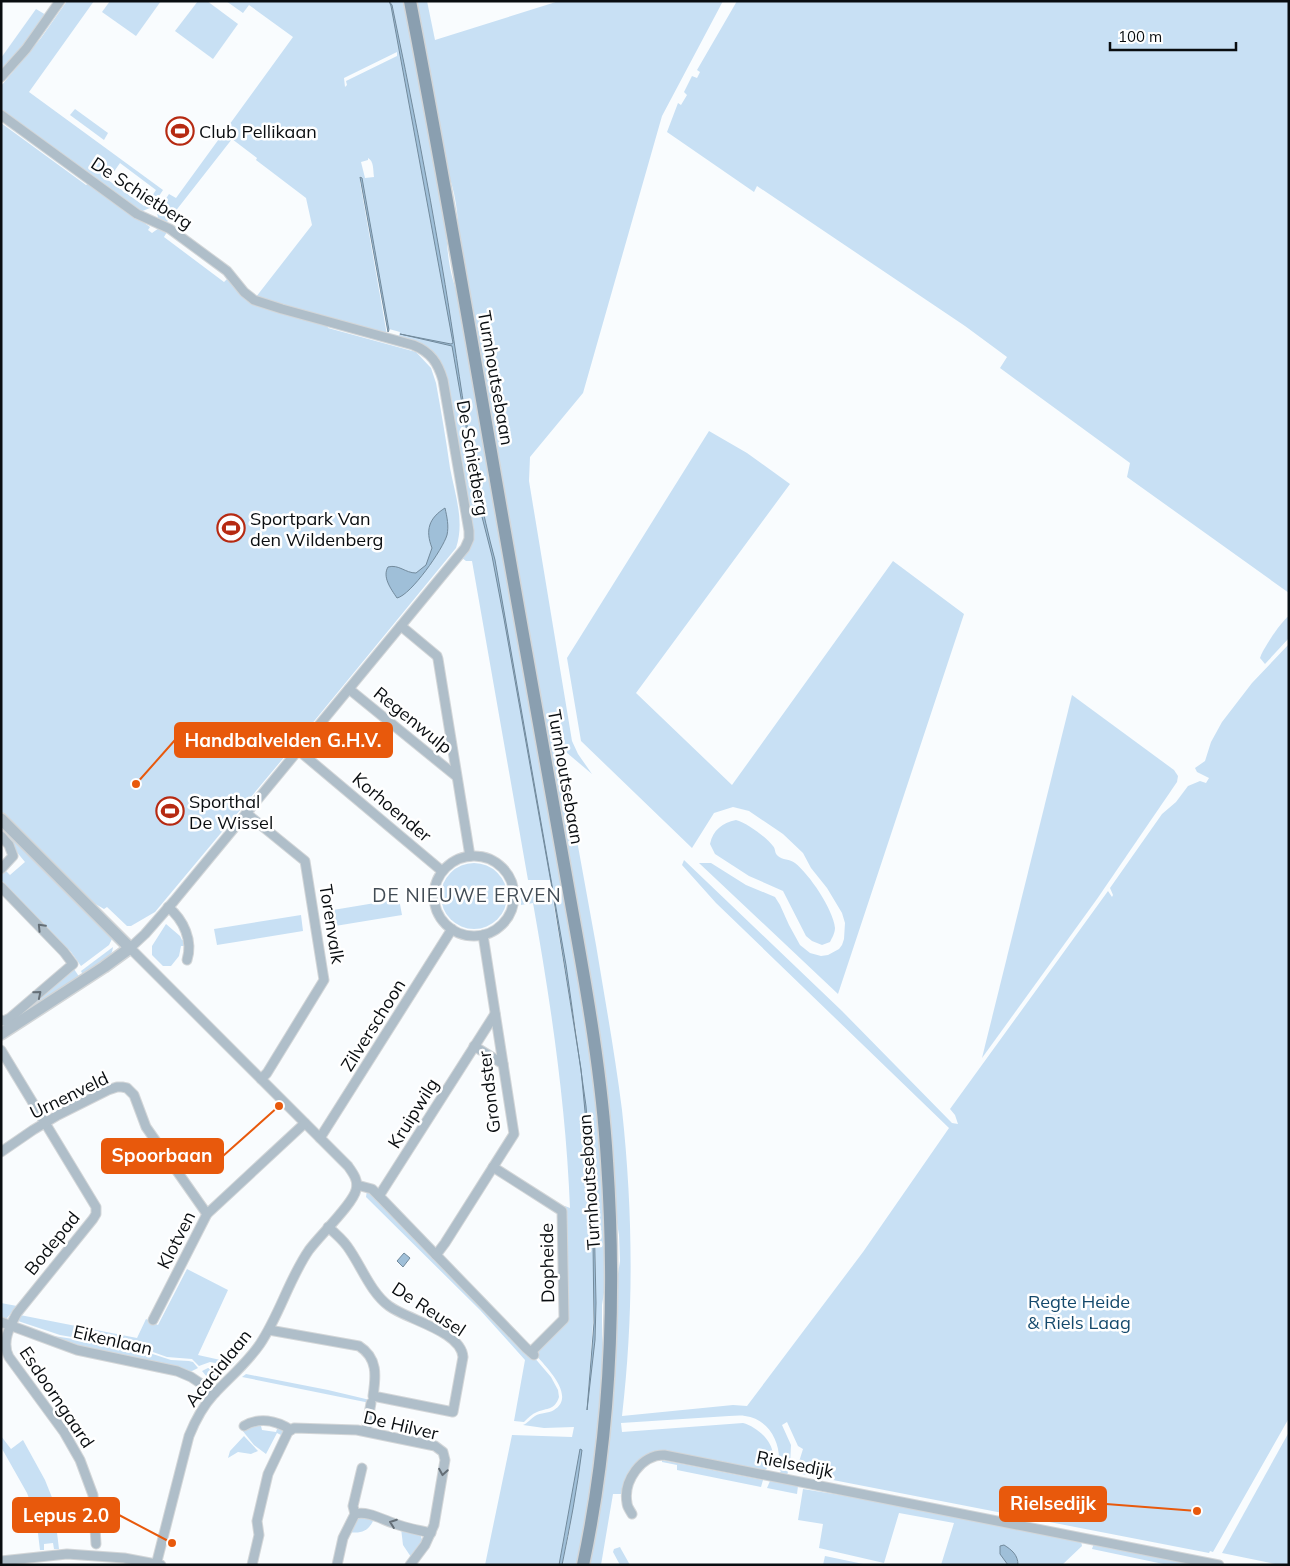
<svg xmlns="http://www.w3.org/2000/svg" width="1290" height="1566" viewBox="0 0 1290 1566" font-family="Mulish,sans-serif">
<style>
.green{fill:#c8e0f4;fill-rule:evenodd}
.water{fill:#9fbfd8;stroke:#728a9c}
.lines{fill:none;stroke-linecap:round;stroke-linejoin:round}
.minor-casing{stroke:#d3d6d8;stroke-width:11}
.tertiary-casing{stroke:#d3d6d8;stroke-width:14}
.secondary-casing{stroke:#d3d6d8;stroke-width:15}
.minor{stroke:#afbec9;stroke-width:9}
.tertiary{stroke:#afbec9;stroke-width:11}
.secondary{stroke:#8a9fb0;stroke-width:12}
.oneway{stroke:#646e76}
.labels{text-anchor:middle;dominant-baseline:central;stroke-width:5;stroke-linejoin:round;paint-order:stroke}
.poi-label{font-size:18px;fill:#090d10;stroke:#fff;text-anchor:start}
.street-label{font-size:18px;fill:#090d10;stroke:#fff}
.park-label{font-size:18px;fill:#14496c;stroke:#fff}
.neighbourhood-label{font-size:19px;letter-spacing:1px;fill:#424c55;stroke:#fff}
.leader{fill:none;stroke:#e8590c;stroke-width:2}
.callout-dot{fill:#e8590c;stroke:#fff;stroke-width:2}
.callout{fill:#e8590c;stroke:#e8590c;stroke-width:2}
.callout-label{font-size:19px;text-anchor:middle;font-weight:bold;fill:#fff}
</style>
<rect width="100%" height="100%" fill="#f9fcfe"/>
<g class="green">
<path d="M67,1H94L29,92L163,190L157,199L152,196L156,190L120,163L108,180L144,206L149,201L153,204L150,208L140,212L1,111V86L41,38Z"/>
<path d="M110,1H161L136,36L102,12Z"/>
<path d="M198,1H207L238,24L213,59L175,31Z"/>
<path d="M226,1H389L391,6L454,342C436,229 415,117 392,5L390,1H405L446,225C447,251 449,274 459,297L562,878L590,1047L602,1153L606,1280L602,1305V1335L604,1354L599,1425L589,1503L579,1565H562L569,1534L581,1449L559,1565H485L512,1435L572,1437L574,1427L544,1428L523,1425C528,1423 530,1419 535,1416C541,1412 548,1414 554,1410C577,1396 545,1366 535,1354L567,1321L565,1206L570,1208C566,1106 551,1004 533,903L521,905V893L551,888L581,1069L588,1141L593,1241V1323L587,1410L595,1340L596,1303L595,1241L591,1155L576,1030L551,880H528L472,561H466L462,558L471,543L439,361L398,338L400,332L389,329L361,176L360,177V182L387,335L256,297L312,225L306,198L256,160L257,158L232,139L167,222L158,218L157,212L169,194L176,198L293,37L249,5L243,13ZM397,52V56L346,81L347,85L345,87L344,78ZM368,158C374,161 373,170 374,177L365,178L361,162L368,160Z"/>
<path d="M414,1H427L435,40L559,1H723L662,116L583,393L530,457L529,481L572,741L578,754L592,774L560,747C572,813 584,879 596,945C605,1000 615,1054 622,1110C633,1211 634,1314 622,1416L733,1405L747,1406L863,1252L949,1128L716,903L682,865L684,860L842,1011L952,1123L958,1124L955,1115L950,1109L1108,891L1112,897L1113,895L1110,888L1162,814L1176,802L1188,786L1200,781L1206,783L1209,778L1197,772L1195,768L1205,761L1211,742L1222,722L1252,683L1289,644V1418L1213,1552L1210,1551L1209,1553L797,1473L798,1465L803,1449L798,1446L787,1422L782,1425L791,1445L790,1466L789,1467L787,1476L779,1474L781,1471L778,1469C783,1446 770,1419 745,1416C740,1415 734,1416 729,1416L621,1423L622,1432L743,1423C762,1428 786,1454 764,1471L702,1458L641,1459L630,1472L622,1494H613L601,1565H587L616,1287L620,1261L619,1235L614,1205L612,1157L459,241C458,215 456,190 445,166Z"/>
<path d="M737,1H1289V593L1127,477L1130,463L1000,368L1007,357L965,326L757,186L754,192L667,132L678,103L681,105L687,95L684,92L692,76L697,78L700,72L697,70Z"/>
<path d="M36,9L46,15L23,47L1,73V58Z"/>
<path d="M75,109L108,133L104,140L70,115Z"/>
<path d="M1,123L86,185L89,183L150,227L148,230L152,233L159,228L167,232L164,237L224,282L229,277L246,297L327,324L328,328L416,352L431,368L436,383C441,411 446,439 450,468C455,495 465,521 456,548L306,731L155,912L131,926H127L107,907L104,909L92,902L1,812Z"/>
<path d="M709,431L747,453L790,484L636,693L732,785L893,561L964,614L838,994L699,863H711L746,885L775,897L780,905L789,925L800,945L810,953L821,956L828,955L839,949L842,945L844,939L845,923L842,913L827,888L811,868L803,853L783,834L749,811L733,807L714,813L692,848L581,741L567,658Z"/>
<path d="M1289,616V638L1265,664L1260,658C1262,650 1282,620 1289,616Z"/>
<path d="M1072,695L1174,770L1178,776L1177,782L1097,899L982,1058Z"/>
<path d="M736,820C747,823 766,837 773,846C776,849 774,853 778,856C782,860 790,859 795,863C809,874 833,909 835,928C835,933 832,938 830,942L822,945L812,941L806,936L783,891L749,876L715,854L710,844C713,830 722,823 736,820Z"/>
<path d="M1,825L77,900L112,939L109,945L81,966L71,952L1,880V875L6,871L10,875L25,862L1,833Z"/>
<circle cx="474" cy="896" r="33"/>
<path d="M399,899L402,915L329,927L327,911Z"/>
<path d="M301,915L303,931L217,945L214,929Z"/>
<path d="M166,924L180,936L182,940L186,941L187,946H181L179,956L171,966H163L152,955V946Z"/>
<path d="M113,947L112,952L110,955L83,975L81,971Z"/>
<path d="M74,969L80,978L1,1028V1024Z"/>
<path d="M367,1190L370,1191L533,1356L551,1377L558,1390L559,1397C555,1410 547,1408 537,1412C532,1414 528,1418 524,1422L514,1421L525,1360L480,1310L366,1197Z"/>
<path d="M187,1269L228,1290L198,1355L234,1363L231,1366L210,1362L199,1366L192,1359L167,1357L133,1345H109L83,1339L60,1335L18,1321L20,1315L137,1338L146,1319L158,1325Z"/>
<path d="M1,1303L17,1306L7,1318L1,1319Z"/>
<path d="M47,1335L80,1340L109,1347H131L171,1360L189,1361L193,1362L198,1368L190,1372L97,1351Z"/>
<path d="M208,1368L226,1370L212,1383L202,1371Z"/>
<path d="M246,1374L328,1390L370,1400V1403L242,1377Z"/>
<path d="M260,1422L262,1430L276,1432L278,1426L283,1431V1436L277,1433L266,1454L254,1445L242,1430Z"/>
<path d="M1289,1432V1565H1280L1222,1553Z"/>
<path d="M1,1436L11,1449L23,1440L45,1480L53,1500L59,1549H54L53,1543L44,1544V1550H40L36,1517L27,1493L1,1447Z"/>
<path d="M244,1436L258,1451L251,1454L238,1452L228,1458L230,1451Z"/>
<path d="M662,1460L763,1480L761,1487L677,1470V1465L662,1462Z"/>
<path d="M770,1481L798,1486L797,1494L767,1488Z"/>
<path d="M803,1489L901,1505L1081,1541L1082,1546L1062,1565H1018V1559L1002,1556L1008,1565H941L954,1523L899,1513L884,1563L819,1548L823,1524L798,1520Z"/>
<path d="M357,1516L374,1519C369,1531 361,1534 349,1532Z"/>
<path d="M401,1528L420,1534L423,1542L411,1557L403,1545Z"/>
<path d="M1094,1543L1201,1565H1168L1092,1549Z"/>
<path d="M620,1547L621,1549L630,1565H620L613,1552L614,1549Z"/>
<path d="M825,1556L868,1565H823Z"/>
</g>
<g class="water">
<path d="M389,1L392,5C410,91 427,178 442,266C459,364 469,464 495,560L566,965L586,1106L594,1209L596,1303L595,1340L587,1410L594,1323L593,1241L588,1143L581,1069L552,888L504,619L492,556L481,513L452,346L400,334L451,344L453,343L391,6Z"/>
<path d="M360,177L362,178L389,330L388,332Z"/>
<path d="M445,508C447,517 449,526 447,535C443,549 411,595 397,598C391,589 382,577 388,567C399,564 405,573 416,573L426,565L432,548C425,530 429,518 445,508Z"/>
<path d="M404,1253L410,1258L403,1267L397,1261Z"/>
<path d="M580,1449L582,1450C577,1489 570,1527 562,1565H559Z"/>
<path d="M1004,1545C1012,1550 1018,1555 1018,1565H1008L1000,1554V1546Z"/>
</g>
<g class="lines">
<g class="minor-casing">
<g id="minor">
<path d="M1,77L26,49L60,1"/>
<path d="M1,115L137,214L170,229L227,271L244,292L254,300L282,309L413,345C431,352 438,363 443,380L469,531V539L465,548L174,901L145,934L130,948L348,1166C353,1173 359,1181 356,1190C353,1204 320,1235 309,1250C289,1279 280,1314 260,1344C247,1363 230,1377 214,1394C203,1406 195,1421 189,1436L156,1565"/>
<path d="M401,626L437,656L438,659L470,856"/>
<path d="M349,689L456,776"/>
<path d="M298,750L442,871"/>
<path d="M246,813L305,861L324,980L267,1073L261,1079"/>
<path d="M1,836L9,845L13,856L1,869"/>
<circle cx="474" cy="896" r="40"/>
<path d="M1,887L64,952L73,964L10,1018L4,1021L1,1020"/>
<path d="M168,907C184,920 193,941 187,960"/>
<path d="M474,1046L503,1064"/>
<path d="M1,1050L96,1207V1214L93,1219L17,1313C10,1326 1,1342 9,1357L64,1432L80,1460L93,1495L96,1544"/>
<path d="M320,1138L452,929"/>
<path d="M1,1152L33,1130L58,1115L108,1090L117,1087H122L127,1088L134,1095L146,1127L207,1214"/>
<path d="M493,1167L562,1211L564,1319L531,1352"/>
<path d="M357,1185L372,1189L379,1196L526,1348L534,1355"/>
<path d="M379,1196L495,1014"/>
<path d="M436,1255L445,1243L514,1134L483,935"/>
<path d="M153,1320L207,1214L305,1123"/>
<path d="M1,1322L77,1350L177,1371L191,1377L215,1393"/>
<path d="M269,1330L359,1346C378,1358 376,1376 373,1396L453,1412L463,1357C461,1331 408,1320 389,1306C370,1292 361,1265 347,1246C342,1239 335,1233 328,1227"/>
<path d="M244,1426C259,1417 276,1420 291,1430"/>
<path d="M366,1431L371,1403"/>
<path d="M355,1514C368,1511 381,1519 393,1523C405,1528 418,1530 431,1533"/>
<path d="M632,1514C630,1510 627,1507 627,1503C623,1481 641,1455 664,1455L1219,1565"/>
<path d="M1,1561L67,1554L124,1558L161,1565"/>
<path d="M252,1565L259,1535L257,1521L268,1474L288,1432L294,1428L357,1430L435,1446L443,1452L445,1460L434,1525L425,1545L410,1565"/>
<path d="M337,1565L343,1538L355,1514L353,1506L362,1468"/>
</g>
</g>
<g class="tertiary-casing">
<path id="tertiary" d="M1,819L130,948L104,967L1,1034"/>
</g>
<g class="secondary-casing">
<path id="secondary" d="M410,1C452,217 487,434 526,651C541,737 557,823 572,909C587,992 602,1077 607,1161C616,1295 611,1433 583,1565"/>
</g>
<use href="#minor" class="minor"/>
<use href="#tertiary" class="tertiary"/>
<use href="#secondary" class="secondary"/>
</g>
<defs><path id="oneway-chevron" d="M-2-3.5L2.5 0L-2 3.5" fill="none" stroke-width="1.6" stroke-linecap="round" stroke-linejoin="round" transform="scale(1.25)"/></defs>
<g class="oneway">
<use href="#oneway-chevron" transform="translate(41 927) rotate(-134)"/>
<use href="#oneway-chevron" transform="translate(38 994) rotate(-40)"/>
<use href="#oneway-chevron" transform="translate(443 1472) rotate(99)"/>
<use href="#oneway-chevron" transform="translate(393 1523) rotate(-160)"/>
</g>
<defs>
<g id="stadium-ring" transform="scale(1.4375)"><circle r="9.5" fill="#fff" stroke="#b62a12" stroke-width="1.5"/><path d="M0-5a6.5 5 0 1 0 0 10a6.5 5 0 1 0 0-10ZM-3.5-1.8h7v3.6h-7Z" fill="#b62a12"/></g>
</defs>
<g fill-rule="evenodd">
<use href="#stadium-ring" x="180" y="131"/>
<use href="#stadium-ring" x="231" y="528"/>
<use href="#stadium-ring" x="170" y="811"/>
</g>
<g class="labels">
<g class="poi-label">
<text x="199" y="131">Club Pellikaan</text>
<text x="250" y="518">Sportpark Van<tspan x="250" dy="21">den Wildenberg</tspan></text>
<text x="189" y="801">Sporthal<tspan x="189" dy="21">De Wissel</tspan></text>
</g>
<g class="street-label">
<text transform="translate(142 193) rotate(33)">De Schietberg</text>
<text transform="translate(496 378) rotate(80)">Turnhoutsebaan</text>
<text transform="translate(473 458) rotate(80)">De Schietberg</text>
<text transform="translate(413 720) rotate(39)">Regenwulp</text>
<text transform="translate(566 777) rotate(80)">Turnhoutsebaan</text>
<text transform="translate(392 807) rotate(40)">Korhoender</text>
<text transform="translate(332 924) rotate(81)">Torenvalk</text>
<text transform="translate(373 1025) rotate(-58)">Zilverschoon</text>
<text transform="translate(489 1092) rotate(-97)">Grondster</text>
<text transform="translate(69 1095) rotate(-26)">Urnenveld</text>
<text transform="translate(413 1113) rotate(-58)">Kruipwilg</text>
<text transform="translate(589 1182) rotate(-94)">Turnhoutsebaan</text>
<text transform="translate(176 1240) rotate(-63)">Klotven</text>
<text transform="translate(52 1243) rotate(-51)">Bodepad</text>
<text transform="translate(547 1263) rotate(-91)">Dopheide</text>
<text transform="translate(429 1309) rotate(33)">De Reusel</text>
<text transform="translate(113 1340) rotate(13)">Eikenlaan</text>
<text transform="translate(218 1368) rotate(-51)">Acacialaan</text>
<text transform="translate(57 1397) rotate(56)">Esdoorngaard</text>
<text transform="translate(401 1425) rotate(13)">De Hilver</text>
<text transform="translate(795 1464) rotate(11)">Rielsedijk</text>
</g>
<g class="park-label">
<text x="1079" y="1301">Regte Heide<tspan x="1079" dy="21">&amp; Riels Laag</tspan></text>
</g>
<g class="neighbourhood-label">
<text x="467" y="895">DE NIEUWE ERVEN</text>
</g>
</g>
<path class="leader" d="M136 784L175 740M279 1106L223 1156M1197 1511L1106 1504M172 1543L119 1515"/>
<g class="callout-dot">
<circle cx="136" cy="784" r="5"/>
<circle cx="279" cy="1106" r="5"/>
<circle cx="1197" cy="1511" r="5"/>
<circle cx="172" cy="1543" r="5"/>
</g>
<g class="callout">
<rect x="175" y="723" width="217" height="34" rx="5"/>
<rect x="102" y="1139" width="121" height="34" rx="5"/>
<rect x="1000" y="1487" width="106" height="34" rx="5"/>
<rect x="13" y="1498" width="106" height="34" rx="5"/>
</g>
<g class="callout-label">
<text x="283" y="747">Handbalvelden G.H.V.</text>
<text x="162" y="1162">Spoorbaan</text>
<text x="1053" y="1510">Rielsedijk</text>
<text x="66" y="1522">Lepus 2.0</text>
</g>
<rect width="1290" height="1566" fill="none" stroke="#090d10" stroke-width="5"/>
<path d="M1110 42v8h126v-8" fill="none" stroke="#090d10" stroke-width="2.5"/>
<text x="1118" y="42" font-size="15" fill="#090d10" stroke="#ffffff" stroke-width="4" paint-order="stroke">100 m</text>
</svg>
